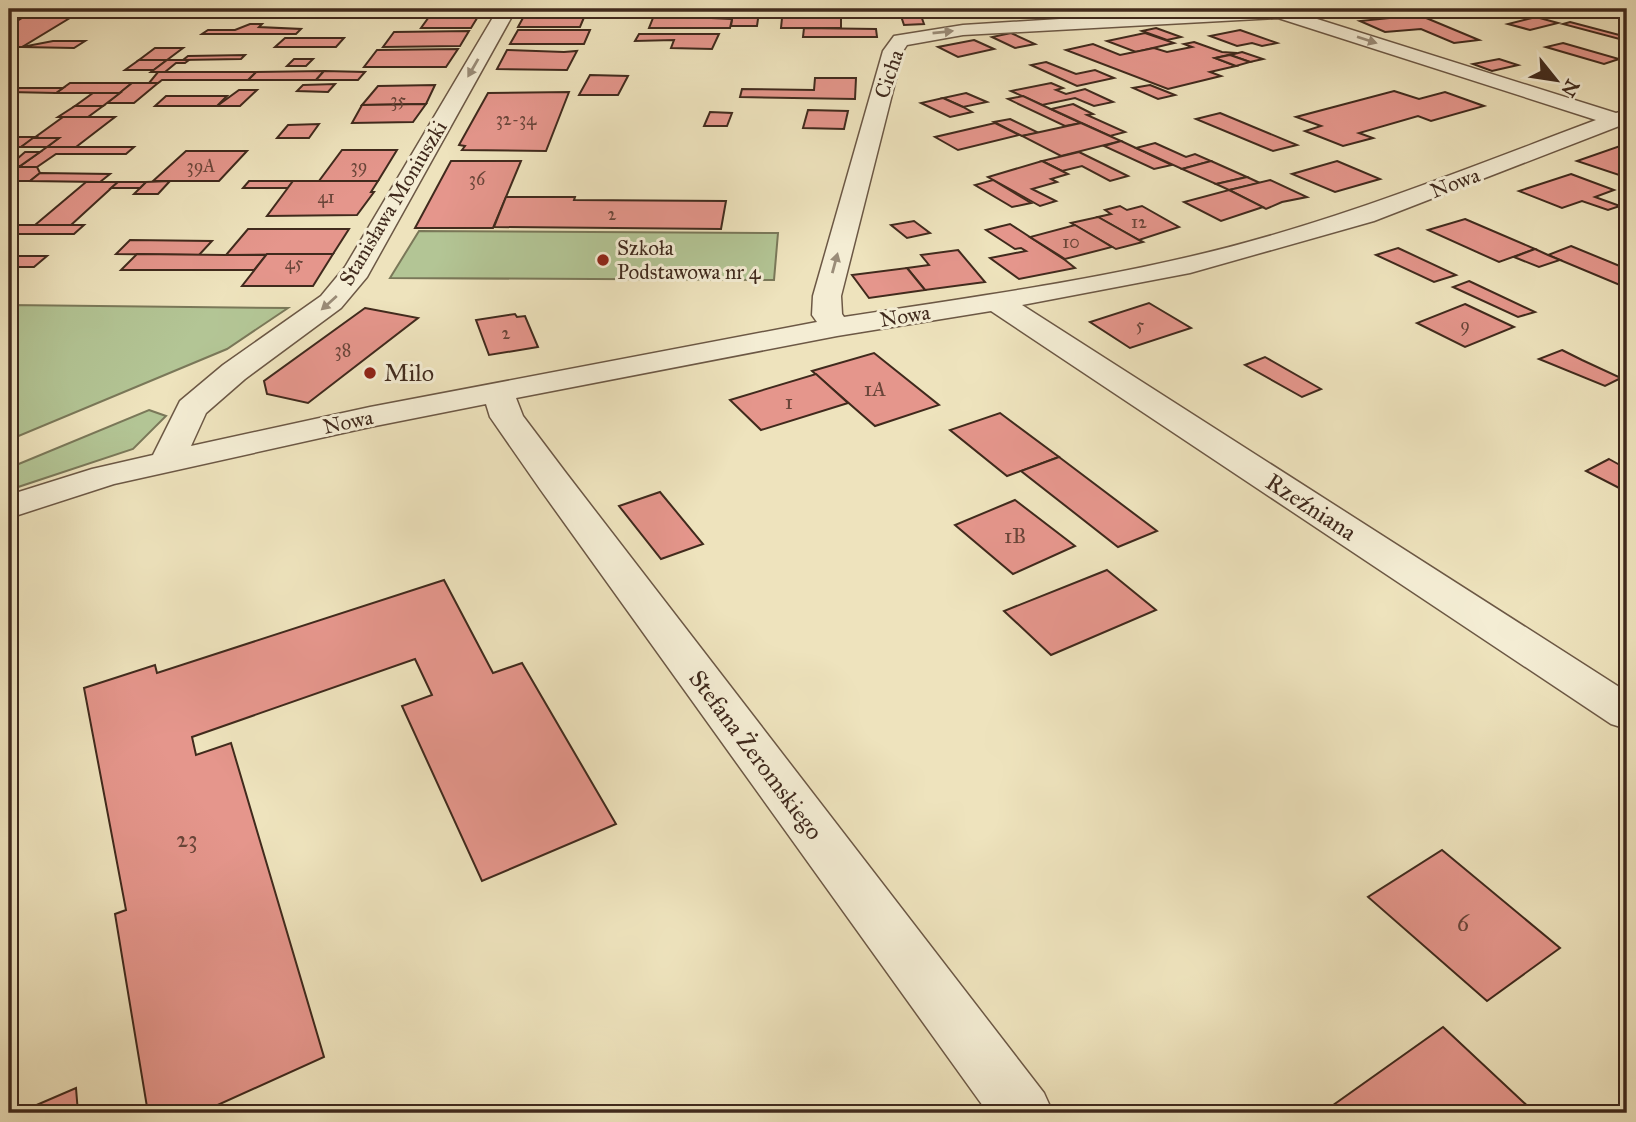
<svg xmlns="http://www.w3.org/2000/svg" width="1636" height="1122" viewBox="0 0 1636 1122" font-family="'IM FELL Great Primer',serif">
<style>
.green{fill:#b3c595;stroke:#7a7859;stroke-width:2}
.building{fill:#e5968c;stroke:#402a1d;stroke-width:2}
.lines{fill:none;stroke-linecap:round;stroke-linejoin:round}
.minor-casing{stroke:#6c5845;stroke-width:3}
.minor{fill:#f4edd4;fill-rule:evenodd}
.oneway{fill:#9a8c78}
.poi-dot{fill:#8f2418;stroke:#f4edd4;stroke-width:2.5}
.labels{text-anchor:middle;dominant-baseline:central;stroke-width:6;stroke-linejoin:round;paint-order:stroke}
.far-number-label{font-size:18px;fill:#694539}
.far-street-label{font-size:21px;fill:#402a1d;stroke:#f4edd4}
.far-poi-label{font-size:21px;fill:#402a1d;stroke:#f4edd4;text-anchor:start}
.number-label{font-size:21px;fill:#694539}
.poi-label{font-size:24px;fill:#402a1d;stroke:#f4edd4;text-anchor:start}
.street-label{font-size:24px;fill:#402a1d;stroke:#f4edd4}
.near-number-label{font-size:24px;fill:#694539}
</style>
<rect width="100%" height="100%" fill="#eee3bd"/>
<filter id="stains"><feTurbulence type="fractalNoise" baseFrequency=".00286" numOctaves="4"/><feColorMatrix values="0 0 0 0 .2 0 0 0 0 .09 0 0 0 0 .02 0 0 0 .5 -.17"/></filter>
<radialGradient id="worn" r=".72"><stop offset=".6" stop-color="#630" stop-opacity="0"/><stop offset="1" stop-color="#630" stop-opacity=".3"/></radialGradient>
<g class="green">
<path d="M419,231L778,233L774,280L390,278Z"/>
<path d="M9,305L288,308L227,349L9,440Z"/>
<path d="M149,410L166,416L133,449L9,490V468Z"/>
</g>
<g class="building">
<path d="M527,9H583L582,12H526Z"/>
<path d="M620,9H676L620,12Z"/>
<path d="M35,10H83L22,47H9V26Z"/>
<path d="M434,10H482L471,28H421Z"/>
<path d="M899,10H919L924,24L904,25Z"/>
<path d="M712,12H733L732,19L711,18Z"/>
<path d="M733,12H759L757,26H731Z"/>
<path d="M585,15L580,27H518L524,16Z"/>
<path d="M1419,15L1479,40L1454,43L1421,29L1385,32L1360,21Z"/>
<path d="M1536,17L1558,23L1530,30L1508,24Z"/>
<path d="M653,18H711L732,19L730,28H649Z"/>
<path d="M782,18H841V28H781Z"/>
<path d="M1570,22L1627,37V41L1563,24Z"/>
<path d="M250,24H262L259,27L301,29L296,34H202L208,30H235Z"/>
<path d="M804,28L876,29L877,37H803Z"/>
<path d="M1156,28L1181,37L1167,40L1142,31Z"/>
<path d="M518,30H590L584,44H510Z"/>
<path d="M1240,30L1277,43L1262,46L1252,43L1237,46L1210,36Z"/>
<path d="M469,31L460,46L383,47L394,32Z"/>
<path d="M1011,33L1035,44L1015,48L992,37Z"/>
<path d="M1145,33L1174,43L1136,52L1107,41Z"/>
<path d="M639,34H719L712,49L671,48L674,40L635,41Z"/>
<path d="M285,38H344L336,47H275Z"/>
<path d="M974,40L994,49L958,57L938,47Z"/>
<path d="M53,41H85L74,48L22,47Z"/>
<path d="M1194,42L1222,52L1237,53L1215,58L1236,66L1210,72L1221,76L1168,89L1066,50L1093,44L1120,55L1154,48L1167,52L1192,47L1184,44Z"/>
<path d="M1563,43L1619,59L1604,64L1546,47Z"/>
<path d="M155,48H183L167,60H139Z"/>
<path d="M458,49L446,67H364L377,50Z"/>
<path d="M507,50L564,52L577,51L567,70L497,69Z"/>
<path d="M1242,52L1263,59L1250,62L1230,55Z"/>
<path d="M245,55L241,59L183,60L188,56Z"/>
<path d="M1230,55L1250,62L1236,66L1215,58Z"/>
<path d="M294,59H313L306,66H287Z"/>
<path d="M1499,59L1518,65L1492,71L1473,64Z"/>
<path d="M139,60H167L154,70H125Z"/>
<path d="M167,60H189L185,63H176L165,72H151Z"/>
<path d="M1046,62L1076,74L1095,70L1114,78L1077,86L1031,65Z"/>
<path d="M324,71L316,80H248L256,72Z"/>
<path d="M324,71L365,72L358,80H316Z"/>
<path d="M158,72H256L248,80H162L158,83H149Z"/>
<path d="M590,75L628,76L618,95H579Z"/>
<path d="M815,78H856L855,99L740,97L742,89L814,90Z"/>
<path d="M70,83H132L120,93H56Z"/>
<path d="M132,83H158L134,103H107Z"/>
<path d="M1051,83L1063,88L1056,90L1066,94L1085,89L1113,102L1094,106L1075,98L1042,105L1011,91Z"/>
<path d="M335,84L328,92L297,91L303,85Z"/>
<path d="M435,85L426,104L362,105L378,86Z"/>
<path d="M1150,85L1175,95L1158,99L1133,88Z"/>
<path d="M9,88H63L56,93L9,92Z"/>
<path d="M239,90H257L240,106H217Z"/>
<path d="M1394,91L1419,99L1445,92L1484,106L1431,121L1418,116L1359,133L1373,138L1343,146L1305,131L1321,126L1296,117Z"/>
<path d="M569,92L546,151L462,150L465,146L459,145L488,93Z"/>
<path d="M93,93H120L103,106H75Z"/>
<path d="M966,93L987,102L963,107L943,98Z"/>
<path d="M166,96H227L217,106H155Z"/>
<path d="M1023,96L1042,105L1081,123L1065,126L1008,99Z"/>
<path d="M943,98L963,107L972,112L950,117L921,103Z"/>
<path d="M426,104L413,122L352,123L362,105Z"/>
<path d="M1073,104L1093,114L1087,115L1125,132L1110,136L1051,109Z"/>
<path d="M75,106H103L88,117H58Z"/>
<path d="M808,110L848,111L844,129L803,128Z"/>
<path d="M710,112L732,113L727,126H704Z"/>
<path d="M1220,113L1297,145L1273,151L1196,119Z"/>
<path d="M63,117H115L76,147H47L59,138H34Z"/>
<path d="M1010,119L1039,133L1022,136L994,122Z"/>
<path d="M995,123L1019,135L958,150L935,137Z"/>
<path d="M1081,123L1121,141L1061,156L1022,136Z"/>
<path d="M319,124L309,138H277L288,125Z"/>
<path d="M17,137H36L21,147H9V142Z"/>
<path d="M33,138H59L47,147H21Z"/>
<path d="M1121,141L1136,148L1172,165L1154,169L1104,146Z"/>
<path d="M1155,143L1186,157L1195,154L1211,161L1182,169L1136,148Z"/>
<path d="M1620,146L1627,149V174L1622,176L1577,161Z"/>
<path d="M47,147H134L126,154H56L37,167H19Z"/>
<path d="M342,150H397L378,181H319Z"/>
<path d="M186,151H247L219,181H153Z"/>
<path d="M25,152H40L20,166H9Z"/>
<path d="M1079,152L1128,176L1110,181L1082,166L1062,171L1042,161Z"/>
<path d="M451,161H521L493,228H415Z"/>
<path d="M1042,161L1068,174L1051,179L1057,182L1032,189L1056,201L1040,206L988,177Z"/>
<path d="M1211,161L1247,177L1216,184L1182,169Z"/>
<path d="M1337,161L1380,179L1335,192L1292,174Z"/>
<path d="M19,167H37L40,173L30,181H9V173Z"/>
<path d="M40,173L110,174L100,182L30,181Z"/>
<path d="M1571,174L1614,190L1595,197L1620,206L1608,210L1582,201L1562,208L1519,191Z"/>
<path d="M1247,177L1260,183L1229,190L1216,184Z"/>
<path d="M993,180L1031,203L1012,207L975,185Z"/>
<path d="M1270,180L1307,197L1282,202L1266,209L1229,190Z"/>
<path d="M170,181L158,194H134L146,182Z"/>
<path d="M249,181H293L288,188H243Z"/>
<path d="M293,181H378L371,192H374L357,215L267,216Z"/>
<path d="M86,182H118L71,225H35Z"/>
<path d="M118,182H146L140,188H111Z"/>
<path d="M1229,190L1263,207L1221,221L1184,202Z"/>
<path d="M506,197H575L574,200L726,201L721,229L494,227Z"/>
<path d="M1120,206L1127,210L1142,206L1179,227L1139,240L1098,217L1111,214L1105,210Z"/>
<path d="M1098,217L1139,240L1143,242L1116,249L1071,223Z"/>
<path d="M1465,219L1535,249L1499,262L1428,230Z"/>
<path d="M914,221L930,233L907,238L891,225Z"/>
<path d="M1010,224L1065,260L1075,268L1019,279L990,258L1026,251L1021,248L1015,249L986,230Z"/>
<path d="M9,225H84L74,234H9Z"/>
<path d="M1075,225L1112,247L1065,259L1030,237Z"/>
<path d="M248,229H349L333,254L226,255Z"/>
<path d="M130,240L212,241L199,255L116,254Z"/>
<path d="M1571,246L1627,269V288L1548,255Z"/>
<path d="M1398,248L1456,275L1434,282L1376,255Z"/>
<path d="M1535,249L1548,255L1560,260L1539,267L1514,257Z"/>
<path d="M958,250L985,282L925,290L907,268L929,265L921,255Z"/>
<path d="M137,254L226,255H266L254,270H121Z"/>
<path d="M267,254H333L313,286H242Z"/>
<path d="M9,256H47L34,267H9Z"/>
<path d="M907,268L925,290L869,298L852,275Z"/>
<path d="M1469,281L1535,312L1518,317L1453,287Z"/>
<path d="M1149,303L1191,328L1130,348L1090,322Z"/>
<path d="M1465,304L1514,327L1465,347L1417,323Z"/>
<path d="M365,308L418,318L308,403L267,394L264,381Z"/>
<path d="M515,314L517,317L525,316L538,347L489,355L476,320Z"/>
<path d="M1562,350L1582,360L1621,378L1605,386L1539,359Z"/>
<path d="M874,353L939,405L875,426L812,371Z"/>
<path d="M1265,357L1321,389L1302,397L1245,365Z"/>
<path d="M816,374L848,403L761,430L730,400Z"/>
<path d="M1000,413L1059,457L1007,476L950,430Z"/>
<path d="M1059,457L1157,531L1118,547L1021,471Z"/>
<path d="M1609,459L1627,469V492L1586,471Z"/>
<path d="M660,492L703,544L661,559L619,506Z"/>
<path d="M1015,500L1075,546L1013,574L955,525Z"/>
<path d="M1107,570L1156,610L1051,655L1004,611Z"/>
<path d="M444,580L493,673L522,663L616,824L482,881L402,706L432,695L415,659L192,737L196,755L231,743L324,1057L200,1113H148L115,914L126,910L84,688L155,665L157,673Z"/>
<path d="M1442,850L1560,948L1487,1001L1368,897Z"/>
<path d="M1443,1027L1535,1113H1322Z"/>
<path d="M76,1088L78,1113H18Z"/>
</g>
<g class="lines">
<g class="minor-casing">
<path id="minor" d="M498,9H516L367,277L341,308L245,379L206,413L191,446L370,407L817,322L812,315L813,296L883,51L894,36L963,25L1171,12L1303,9L1298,13L1616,113L1627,110V123L1374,221L1190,273L1022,305L1627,692V729L1611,724L991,311L837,336L516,398L523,416L566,473L1044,1093L1053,1113H988L540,489L490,417L486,404L370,427L114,484L9,518V495L92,469L153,455L180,401L223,365L321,296L345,267ZM1278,18L1596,120C1460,171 1326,226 1184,258C1072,284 958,299 844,317L842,314L841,296L903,51L907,45L963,35Z"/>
</g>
<use href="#minor" class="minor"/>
</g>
<defs><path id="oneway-solid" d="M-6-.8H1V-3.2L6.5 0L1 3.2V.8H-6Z" transform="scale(1.75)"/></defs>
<g class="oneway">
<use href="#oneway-solid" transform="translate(943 32) rotate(-6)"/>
<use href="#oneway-solid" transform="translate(1367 40) rotate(18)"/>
<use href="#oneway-solid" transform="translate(473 68) rotate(120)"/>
<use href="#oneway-solid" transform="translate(835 263) rotate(-75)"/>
<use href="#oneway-solid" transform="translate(329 303) rotate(138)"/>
</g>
<g class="poi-dot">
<circle cx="603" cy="260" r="7"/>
<circle cx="370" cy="373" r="7"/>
</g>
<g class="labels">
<g class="far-number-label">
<text x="398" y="100">35</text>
<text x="516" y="119">32-34</text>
<text x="201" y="166">39A</text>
<text x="359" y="166">39</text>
<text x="477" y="179">36</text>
<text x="326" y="197">41</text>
<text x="612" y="214">2</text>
<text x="1139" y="222">12</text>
<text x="1071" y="242">10</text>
<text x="294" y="263">45</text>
<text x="1140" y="325">5</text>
<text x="1465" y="325">9</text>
<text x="506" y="333">2</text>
<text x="343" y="350">38</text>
</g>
<g class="far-street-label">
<text transform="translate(889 74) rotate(-71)">Cicha</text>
<text transform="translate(1455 183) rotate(-21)">Nowa</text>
<text transform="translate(393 203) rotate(-59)">Stanisława Moniuszki</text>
<text transform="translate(905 316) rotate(-9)">Nowa</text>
<text transform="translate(348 422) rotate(-12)">Nowa</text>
</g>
<g class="far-poi-label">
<text x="617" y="248">Szkoła<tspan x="617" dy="24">Podstawowa nr 4</tspan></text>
</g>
<g class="number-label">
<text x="875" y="389">1A</text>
<text x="789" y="402">1</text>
<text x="1015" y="536">1B</text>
</g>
<g class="poi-label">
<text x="384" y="373">Milo</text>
</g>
<g class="street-label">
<text transform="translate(1311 507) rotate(33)">Rzeźniana</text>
<text transform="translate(756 755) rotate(53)">Stefana Żeromskiego</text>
</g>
<g class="near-number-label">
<text x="187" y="839">23</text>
<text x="1463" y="923">6</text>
</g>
</g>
<rect width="1636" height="1122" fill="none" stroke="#eee3bd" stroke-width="35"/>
<rect x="10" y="10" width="1615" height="1101" fill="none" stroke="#402a1d" stroke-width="3.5"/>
<rect x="18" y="18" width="1601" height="1087" fill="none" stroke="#402a1d" stroke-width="2"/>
<g transform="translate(1556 80) rotate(120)" stroke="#f4edd4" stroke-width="5" paint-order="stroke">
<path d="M0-5L12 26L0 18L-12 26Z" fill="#402a1d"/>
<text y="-10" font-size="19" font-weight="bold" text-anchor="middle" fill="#402a1d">N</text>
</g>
<rect width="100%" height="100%" filter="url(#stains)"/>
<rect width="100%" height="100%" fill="url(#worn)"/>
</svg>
